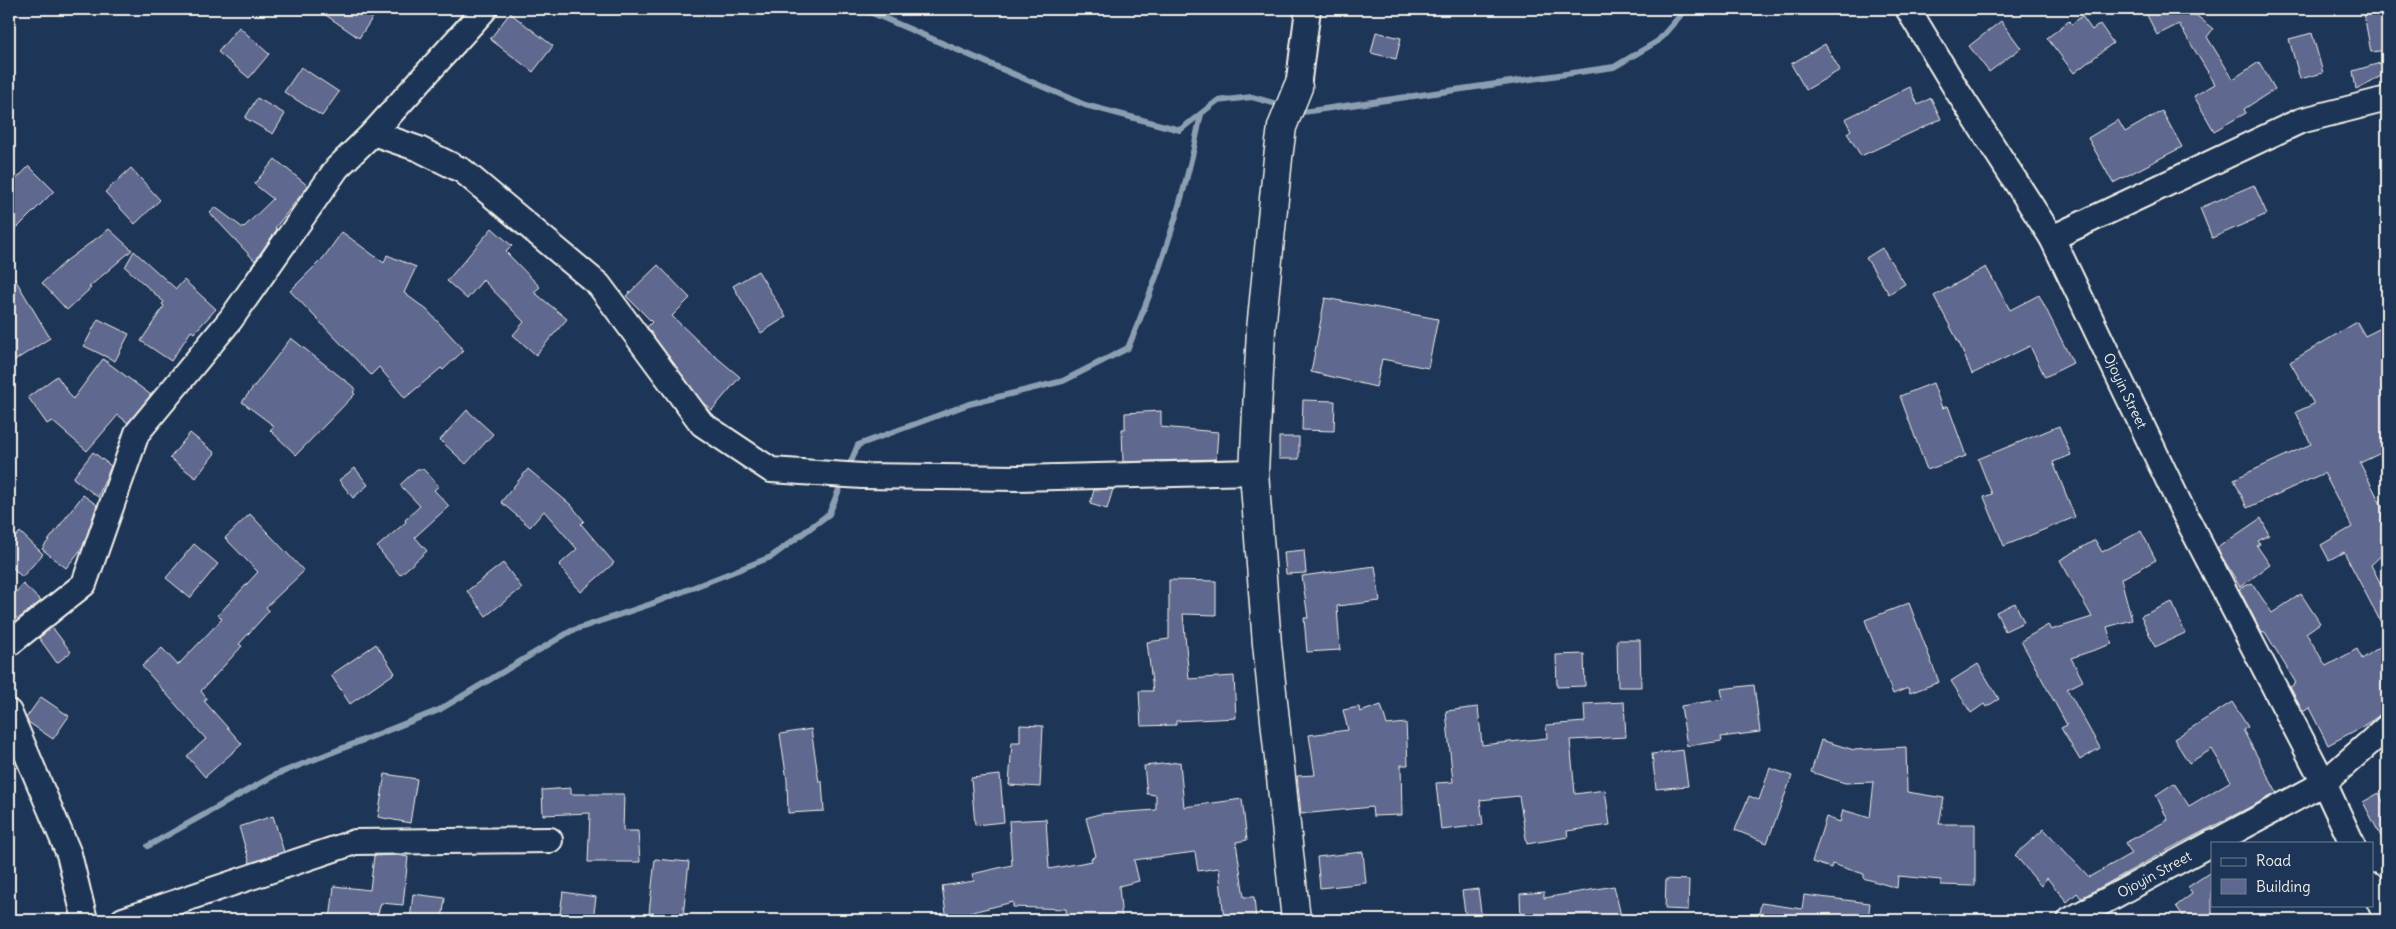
<svg xmlns="http://www.w3.org/2000/svg" width="2396" height="929" viewBox="0 0 2396 929" font-family="Delius,sans-serif">
<style>
.lines{fill:none;stroke-linecap:round;stroke-linejoin:round}
.stream{stroke:#8c9eb1;stroke-width:6}
.building{fill:#5e678f;stroke:#f4f1e8}
.street-casing{stroke:#f4f1e8;stroke-width:28}
.secondary-casing{stroke:#f4f1e8;stroke-width:31}
.street{stroke:#1d3557;stroke-width:24}
.secondary{stroke:#1d3557;stroke-width:28}
.labels{text-anchor:middle;dominant-baseline:central;stroke-width:4.5;stroke-linejoin:round;paint-order:stroke}
.street-label{font-size:14px;fill:#f4f1e8;stroke:#1d3557}
</style>
<rect width="100%" height="100%" fill="#1d3557"/>
<filter id="ink" filterUnits="userSpaceOnUse"><feTurbulence type="fractalNoise" baseFrequency=".02" numOctaves="2"/><feDisplacementMap in="SourceGraphic" scale="10" xChannelSelector="R" yChannelSelector="G"/><feConvolveMatrix kernelMatrix="1 2 1 2 8 2 1 2 1" color-interpolation-filters="sRGB"/></filter>
<g filter="url(#ink)">
<g class="lines">
<g class="stream">
<path d="M863,9L1085,105L1180,130L1217,101L1252,97L1284,106"/>
<path d="M1296,110L1303,112L1614,67L1658,41L1686,9"/>
<path d="M847,471L858,445L969,404L1063,381L1128,348C1160,273 1186,194 1201,114"/>
<path d="M148,846L275,775L439,710L571,631L651,604L771,557L829,514L843,480"/>
</g>
</g>
<g class="building">
<path d="M317,9H361L373,17L359,38Z"/>
<path d="M2144,9H2209L2196,15L2213,29L2207,37L2233,79L2259,62L2275,89L2244,109L2246,113L2214,131L2194,96L2215,84L2179,24L2157,35Z"/>
<path d="M2363,9H2387V50L2371,52Z"/>
<path d="M510,13L553,46L533,72L490,39Z"/>
<path d="M2082,16L2092,30L2100,24L2113,43L2074,73L2047,38L2069,21L2072,24Z"/>
<path d="M2001,21L2021,48L1989,72L1969,46Z"/>
<path d="M239,27L269,54L249,78L218,52Z"/>
<path d="M1376,32L1401,38L1396,59L1371,53Z"/>
<path d="M2312,33L2323,73L2300,79L2289,39Z"/>
<path d="M1825,44L1840,70L1806,90L1791,64Z"/>
<path d="M2387,61V73L2356,89L2353,71Z"/>
<path d="M301,67L339,92L322,116L284,92Z"/>
<path d="M1910,87L1918,105L1931,98L1941,119L1861,156L1847,133L1851,130L1845,119Z"/>
<path d="M257,98L285,114L273,134L245,118Z"/>
<path d="M2162,111L2182,147L2113,183L2088,138L2118,120L2125,132Z"/>
<path d="M275,159L308,186L275,228L277,229L255,261L210,213L215,207L243,228L273,199L254,184Z"/>
<path d="M29,166L54,191L9,236V187Z"/>
<path d="M131,168L160,200L135,224L105,192Z"/>
<path d="M2254,185L2267,214L2212,238L2200,208Z"/>
<path d="M492,228L512,246L506,252L540,287L534,292L567,319L536,355L513,335L524,322L483,280L467,299L447,281Z"/>
<path d="M109,229L132,250L89,287L91,288L67,310L42,283L66,261Z"/>
<path d="M342,232L384,263L387,255L416,267L404,293L427,310L464,350L443,370L441,368L405,398L379,367L371,375L290,291L324,257Z"/>
<path d="M1882,248L1905,284L1889,294L1866,258Z"/>
<path d="M134,251L176,289L184,280L216,309L194,333L191,331L171,361L141,341L164,306L162,304L164,302L125,267Z"/>
<path d="M658,265L690,298L672,316L703,346L740,377L712,410L703,403L647,327L652,322L626,296Z"/>
<path d="M1986,267L2010,310L2039,295L2073,363L2045,377L2030,346L1972,374L1960,345L1934,296Z"/>
<path d="M9,269L50,338L9,364Z"/>
<path d="M758,271L786,317L761,333L733,286Z"/>
<path d="M1325,298L1438,319L1428,368L1382,359L1376,387L1311,372Z"/>
<path d="M98,319L129,334L115,361L84,346Z"/>
<path d="M2357,322L2365,336L2387,325V450L2360,463L2387,516V550L2371,565L2387,596V634L2344,552L2329,560L2321,545L2352,527L2324,473L2247,508L2234,479L2311,444L2296,412L2314,404L2290,362Z"/>
<path d="M291,338L356,389L353,392L355,394L296,455L270,430L274,426L242,402Z"/>
<path d="M103,359L151,395L128,423L118,415L87,451L52,421L47,424L28,397L57,376L73,399Z"/>
<path d="M1933,383L1942,408L1948,406L1966,456L1927,470L1900,396Z"/>
<path d="M1303,400L1335,401L1334,431L1302,430Z"/>
<path d="M467,410L493,434L466,464L440,440Z"/>
<path d="M1161,411V427L1218,432L1216,459L1123,462L1122,429H1125V413Z"/>
<path d="M2059,426L2071,455L2053,462L2075,517L2004,546L1984,497L1992,494L1978,459Z"/>
<path d="M190,433L215,453L196,478L170,458Z"/>
<rect x="1279" y="437" width="20" height="22"/>
<path d="M93,452L111,466L98,497L73,478Z"/>
<path d="M355,468L368,485L353,498L339,480Z"/>
<path d="M417,469H423L439,486L434,490L449,506L415,537L427,551L400,575L377,547L406,522L405,520L420,506L400,485Z"/>
<path d="M528,469L571,505L584,521L581,524L614,563L581,592L559,565L577,549L544,511L530,527L501,502Z"/>
<path d="M1113,489L1107,509L1090,504L1094,490Z"/>
<path d="M83,495L97,505L83,547L66,568L42,549Z"/>
<path d="M250,514L304,571L266,607L269,611L239,644L242,646L201,691L207,699L204,701L242,744L205,777L187,756L206,739L142,666L162,648L178,665L222,619L218,615L258,572L225,538Z"/>
<path d="M2261,518L2269,535L2258,541L2260,544L2257,546L2270,565L2240,587L2217,548Z"/>
<path d="M2141,531L2156,560L2121,579L2132,620L2107,627L2112,644L2071,658L2083,681L2067,689L2100,748L2080,760L2061,728L2067,725L2021,641L2048,625L2051,630L2092,617L2060,560L2095,540L2102,552Z"/>
<path d="M20,532L43,554L22,577L9,564V544Z"/>
<path d="M194,544L218,564L190,598L166,578Z"/>
<path d="M1304,550L1306,573L1286,574L1284,552Z"/>
<path d="M503,563L522,588L486,616L467,591Z"/>
<path d="M1375,566L1380,601L1337,606L1340,650L1307,652L1304,618H1308L1302,576Z"/>
<path d="M1169,580L1216,581V615L1183,614L1189,679L1234,676L1236,718L1176,721V725L1141,726L1139,691H1153L1147,642L1169,639Z"/>
<path d="M2252,583L2272,613L2301,594L2320,623L2306,633L2326,666L2357,649L2362,659L2387,642V709L2369,723L2328,745L2309,708L2303,712L2290,687L2296,683L2265,632L2262,633L2261,631L2239,589Z"/>
<path d="M23,584L41,601L18,619L9,611V600Z"/>
<path d="M2172,602L2185,633L2155,647L2141,616Z"/>
<path d="M1909,603L1939,682L1910,693L1908,688L1893,694L1865,620Z"/>
<path d="M2015,603L2024,622L2005,631L1996,612Z"/>
<path d="M52,627L71,652L57,663L39,638Z"/>
<path d="M1617,640H1640L1641,687H1618Z"/>
<path d="M376,644L395,673L350,704L331,675Z"/>
<path d="M1584,654L1585,686L1557,687L1556,655Z"/>
<path d="M1978,664L1999,699L1986,707L1984,704L1971,713L1951,681Z"/>
<path d="M1754,685L1760,732L1721,737L1722,741L1687,746L1681,706L1723,699L1721,689Z"/>
<path d="M41,697L69,716L53,739L28,722L26,718Z"/>
<path d="M1624,702L1626,737L1570,740L1575,794L1605,790L1610,825L1567,831L1568,837L1527,844L1519,796L1480,800L1483,825L1441,830L1436,783L1453,782L1446,711L1478,707L1482,745L1547,738L1546,725L1585,722L1584,704Z"/>
<path d="M2232,702L2248,727L2243,730L2277,793L2171,848L2081,898L2077,893L2067,902L2047,878L2041,886L2015,855L2044,829L2089,877L2132,853L2125,843L2168,820L2156,795L2174,783L2189,806L2231,781L2212,749L2189,763L2174,739Z"/>
<path d="M1381,705L1387,725L1406,723L1408,765H1401L1402,815L1373,816L1372,807L1301,814L1297,776L1315,775L1309,735L1348,730L1343,710L1359,707L1360,712Z"/>
<path d="M1020,725L1043,726L1040,787L1009,785L1012,742H1020Z"/>
<path d="M811,729L819,782L822,781L824,811L788,813L787,780L780,734Z"/>
<path d="M1821,740L1854,750L1906,747L1907,792L1944,798L1939,824H1975V886L1941,885V880L1898,876L1897,888L1863,878L1864,874L1832,864L1831,868L1812,862L1826,817L1840,822L1843,810L1870,818L1874,782L1845,783L1811,772Z"/>
<path d="M1683,750L1688,786L1656,789L1652,754Z"/>
<path d="M1180,762L1184,807L1242,799L1247,840L1236,842L1244,897H1254L1256,920H1224L1219,868L1198,871L1195,852L1134,860L1139,881L1119,886L1122,920H1067L1066,909L1013,907V902L968,913L969,920H947L942,886L974,881L972,874L1012,865L1009,821L1046,819L1049,869L1092,861L1091,858L1096,856L1086,818L1099,814L1156,810V795L1147,794L1144,766Z"/>
<path d="M1770,768L1792,776L1767,843L1735,830L1749,796L1759,800Z"/>
<path d="M385,774L417,779L410,823L378,817Z"/>
<path d="M1000,775L1004,822L975,825L971,778Z"/>
<path d="M571,788V794H624L623,831H638L640,862H588L590,813L543,815L542,790Z"/>
<path d="M2379,793L2387,810V848L2363,802Z"/>
<path d="M273,816L284,852L250,863L239,827Z"/>
<path d="M1363,852L1366,883L1320,888L1317,857Z"/>
<path d="M397,855L408,857L403,905L381,903L376,920H330L334,886L370,890L374,856Z"/>
<path d="M655,859L689,862L683,916L649,913Z"/>
<path d="M2212,871V920H2186L2176,906L2192,894L2188,887Z"/>
<path d="M1666,879L1689,880L1688,910L1665,909Z"/>
<path d="M1614,886L1622,920H1521L1520,894L1544,892V898Z"/>
<path d="M1478,889L1482,920H1466L1462,891Z"/>
<path d="M563,892L596,897L593,920H559Z"/>
<path d="M413,894L445,898L442,920H410Z"/>
<path d="M1804,895L1870,903L1868,920H1758L1761,903L1802,909Z"/>
</g>
<g class="lines">
<g class="street-casing">
<g id="street">
<path id="s1" d="M1908,9L1958,92L2052,238L2182,509L2324,783L2352,843"/>
<path d="M1298,87L1308,9"/>
<path d="M373,133L485,9"/>
<path d="M2052,238L2300,121L2387,99"/>
<path d="M9,644L84,584L137,433L231,319L337,168L373,133L419,149L463,171L599,285L702,424L771,470L862,476L1018,478L1254,472"/>
<path d="M9,712L69,854L85,920"/>
<path d="M2213,843L2324,783L2387,727"/>
<path d="M2372,886L2387,919"/>
<path d="M123,920L355,842L550,840"/>
<path id="s2" d="M2070,920L2212,843"/>
</g>
</g>
<g class="secondary-casing">
<path id="secondary" d="M1296,920L1267,644L1254,472L1261,330L1278,158L1282,127L1298,87"/>
</g>
<use href="#street" class="street"/>
<use href="#secondary" class="secondary"/>
</g>
</g>
<g class="labels">
<g class="street-label">
<text stroke="none"><textPath href="#s1" startOffset="440">Ojoyin Street</textPath></text>
<text stroke="none"><textPath href="#s2" startOffset="96">Ojoyin Street</textPath></text>
</g>
</g>
<rect width="2396" height="929" fill="none" stroke="#1d3557" stroke-width="30"/>
<rect x="15" y="15" width="2366" height="899" fill="none" stroke="#f4f1e8" stroke-width="2" filter="url(#ink)"/>
<rect x="2211" y="842" width="162" height="65" fill="#1d3557" stroke="#738091"/>
<rect x="2221" y="858" width="25" height="8" fill="#1d3557" stroke="#738091"/>
<text x="2256" y="866" font-size="15" fill="#f4f1e8">Road</text>
<rect x="2221" y="879" width="25" height="15" fill="#5e678f" stroke="#738091"/>
<text x="2256" y="892" font-size="15" fill="#f4f1e8">Building</text>
</svg>
